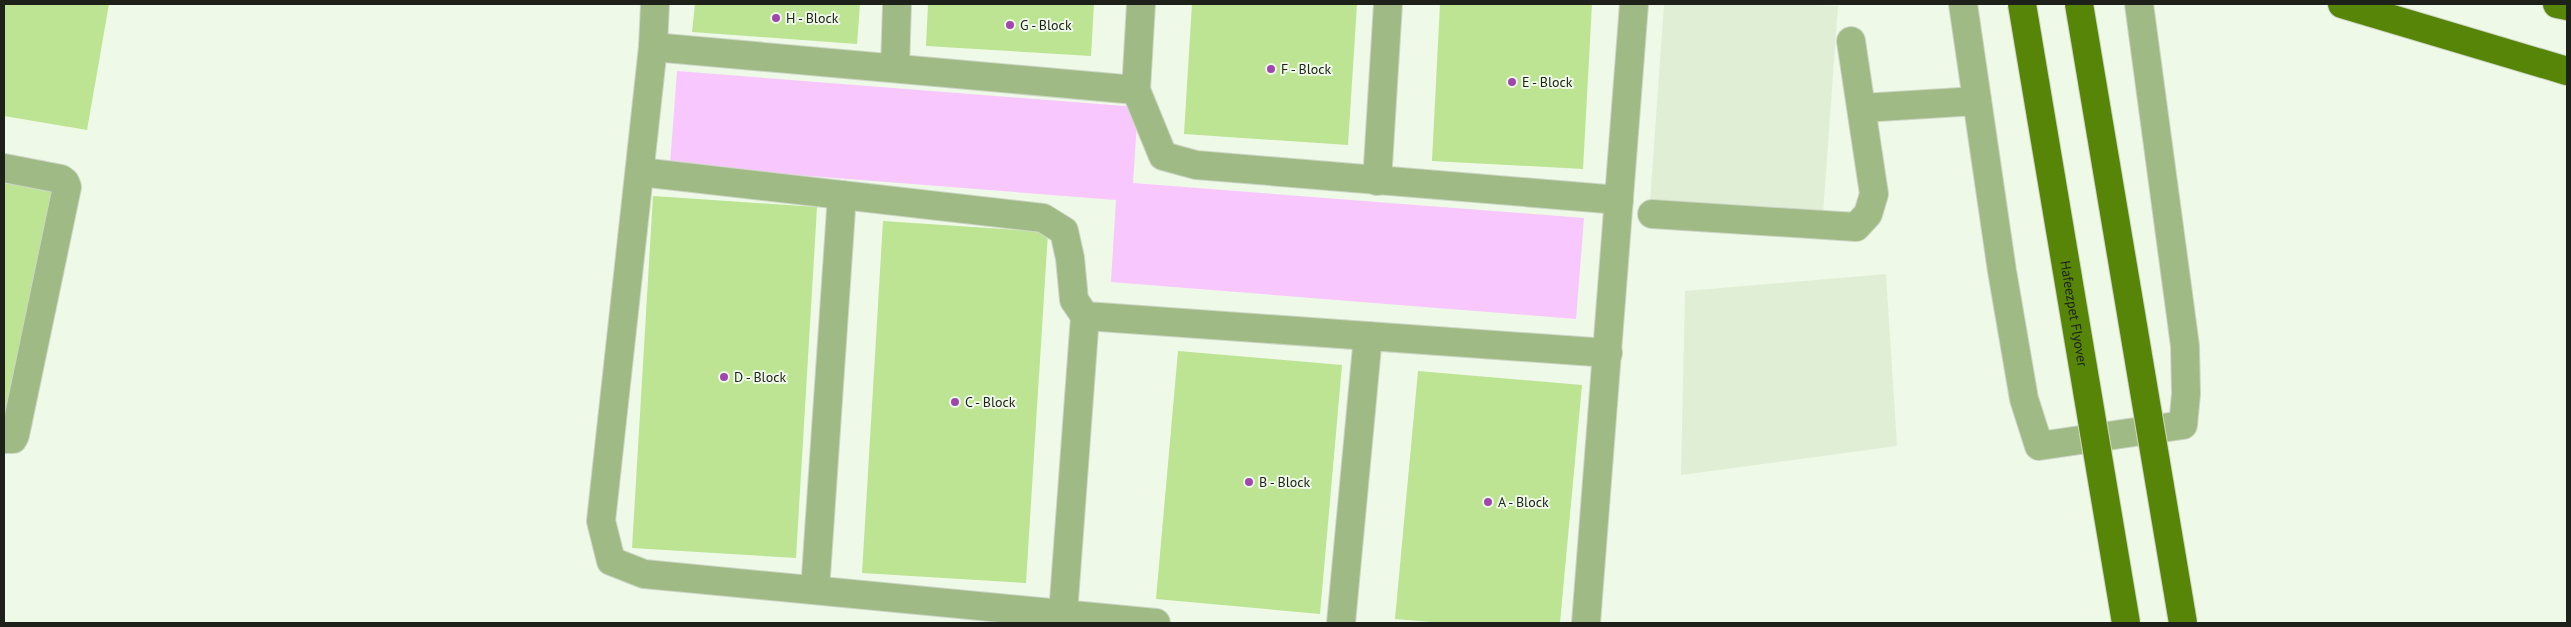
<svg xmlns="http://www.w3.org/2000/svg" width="2571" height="627" viewBox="0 0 2571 627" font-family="'PT Sans',sans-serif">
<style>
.built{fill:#e1eed6}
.green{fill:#f8c7fe}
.building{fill:#bce493}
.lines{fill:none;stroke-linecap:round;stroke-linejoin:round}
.minor-casing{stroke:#cdd6c6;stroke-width:30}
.major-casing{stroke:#cdd6c6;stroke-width:30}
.minor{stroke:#9fba85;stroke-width:28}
.major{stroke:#578508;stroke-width:28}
.major-bridge-casing{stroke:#cdd6c6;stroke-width:30;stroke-linecap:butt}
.major-bridge{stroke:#578508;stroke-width:28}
.poi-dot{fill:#a145af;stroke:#eff9e7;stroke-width:2}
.labels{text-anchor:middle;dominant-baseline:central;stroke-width:4;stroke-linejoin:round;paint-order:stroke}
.poi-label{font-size:14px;fill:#1d211a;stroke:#eff9e7;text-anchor:start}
.street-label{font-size:14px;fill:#1d211a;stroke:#eff9e7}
</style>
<rect width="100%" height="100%" fill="#eff9e7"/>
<g class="built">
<path d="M1664,4H1799L1838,6L1823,214L1650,202Z"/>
<path d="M1886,274L1897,446L1681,475L1685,291Z"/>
</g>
<path class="green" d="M677,71L1138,107L1133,183L1584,218L1576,319L1111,282L1116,200L670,165Z"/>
<g class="building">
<path d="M4,4H109L87,130L4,116Z"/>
<path d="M695,4H860L857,44L692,32Z"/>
<path d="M928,4H1094L1091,56L926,46Z"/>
<path d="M1192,4H1357L1348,145L1184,134Z"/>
<path d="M1440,4H1592L1583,169L1432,161Z"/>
<path d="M4,180L54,189L5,416H4Z"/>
<path d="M653,196L817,207L796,558L632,548Z"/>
<path d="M883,221L1048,232L1026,583L862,573Z"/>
<path d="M1178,351L1342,365L1320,614L1156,599Z"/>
<path d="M1418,371L1582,385L1560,623H1443L1395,619Z"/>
</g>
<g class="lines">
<g class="minor-casing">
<g id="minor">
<path d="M655,4L653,47L601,521L611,561L644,574L1156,623"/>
<path d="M1963,4L2002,271L2024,399L2039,446L2183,425L2186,394L2185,346L2139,4"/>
<path d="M653,47L1136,90L1163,156L1196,165L1619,200"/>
<path d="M895,68L897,4"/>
<path d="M1136,90L1141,4"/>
<path d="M1862,108L1977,101"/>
<path d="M4,168L61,179L65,182L67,187L15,435L13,439H4"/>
<path d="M640,172L1043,218L1064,231L1070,258L1074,300L1085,316L1608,353"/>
<path d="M1377,181L1388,4"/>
<path d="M1652,214L1856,227L1868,214L1874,194L1851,41"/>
<path d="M815,590L842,195"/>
<path d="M1063,614L1085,316"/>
<path d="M1341,623L1368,336"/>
<path d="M1586,623L1634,4"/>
</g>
</g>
<g class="major-casing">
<g id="major">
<path d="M2342,4L2567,71"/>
<path d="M2557,4L2567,6"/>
</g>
</g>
<use href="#minor" class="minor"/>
<use href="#major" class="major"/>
<g class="major-bridge-casing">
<g id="major-bridge">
<path id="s1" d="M2022,4L2126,623"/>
<path d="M2079,4L2183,623"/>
</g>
</g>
<use href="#major-bridge" class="major-bridge"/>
</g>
<g class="poi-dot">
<circle cx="776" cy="18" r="5"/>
<circle cx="1010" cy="25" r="5"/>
<circle cx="1271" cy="69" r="5"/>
<circle cx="1512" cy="82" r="5"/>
<circle cx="724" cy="377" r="5"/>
<circle cx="955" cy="402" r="5"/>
<circle cx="1249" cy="482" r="5"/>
<circle cx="1488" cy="502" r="5"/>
</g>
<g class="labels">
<g class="poi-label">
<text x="786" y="18">H - Block</text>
<text x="1020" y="25">G - Block</text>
<text x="1281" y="69">F - Block</text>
<text x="1522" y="82">E - Block</text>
<text x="734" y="377">D - Block</text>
<text x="965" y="402">C - Block</text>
<text x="1259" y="482">B - Block</text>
<text x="1498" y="502">A - Block</text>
</g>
<g class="street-label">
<text stroke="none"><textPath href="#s1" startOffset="314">Hafeezpet Flyover</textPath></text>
</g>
</g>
<rect width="2571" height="627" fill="none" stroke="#1d211a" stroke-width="10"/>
</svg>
